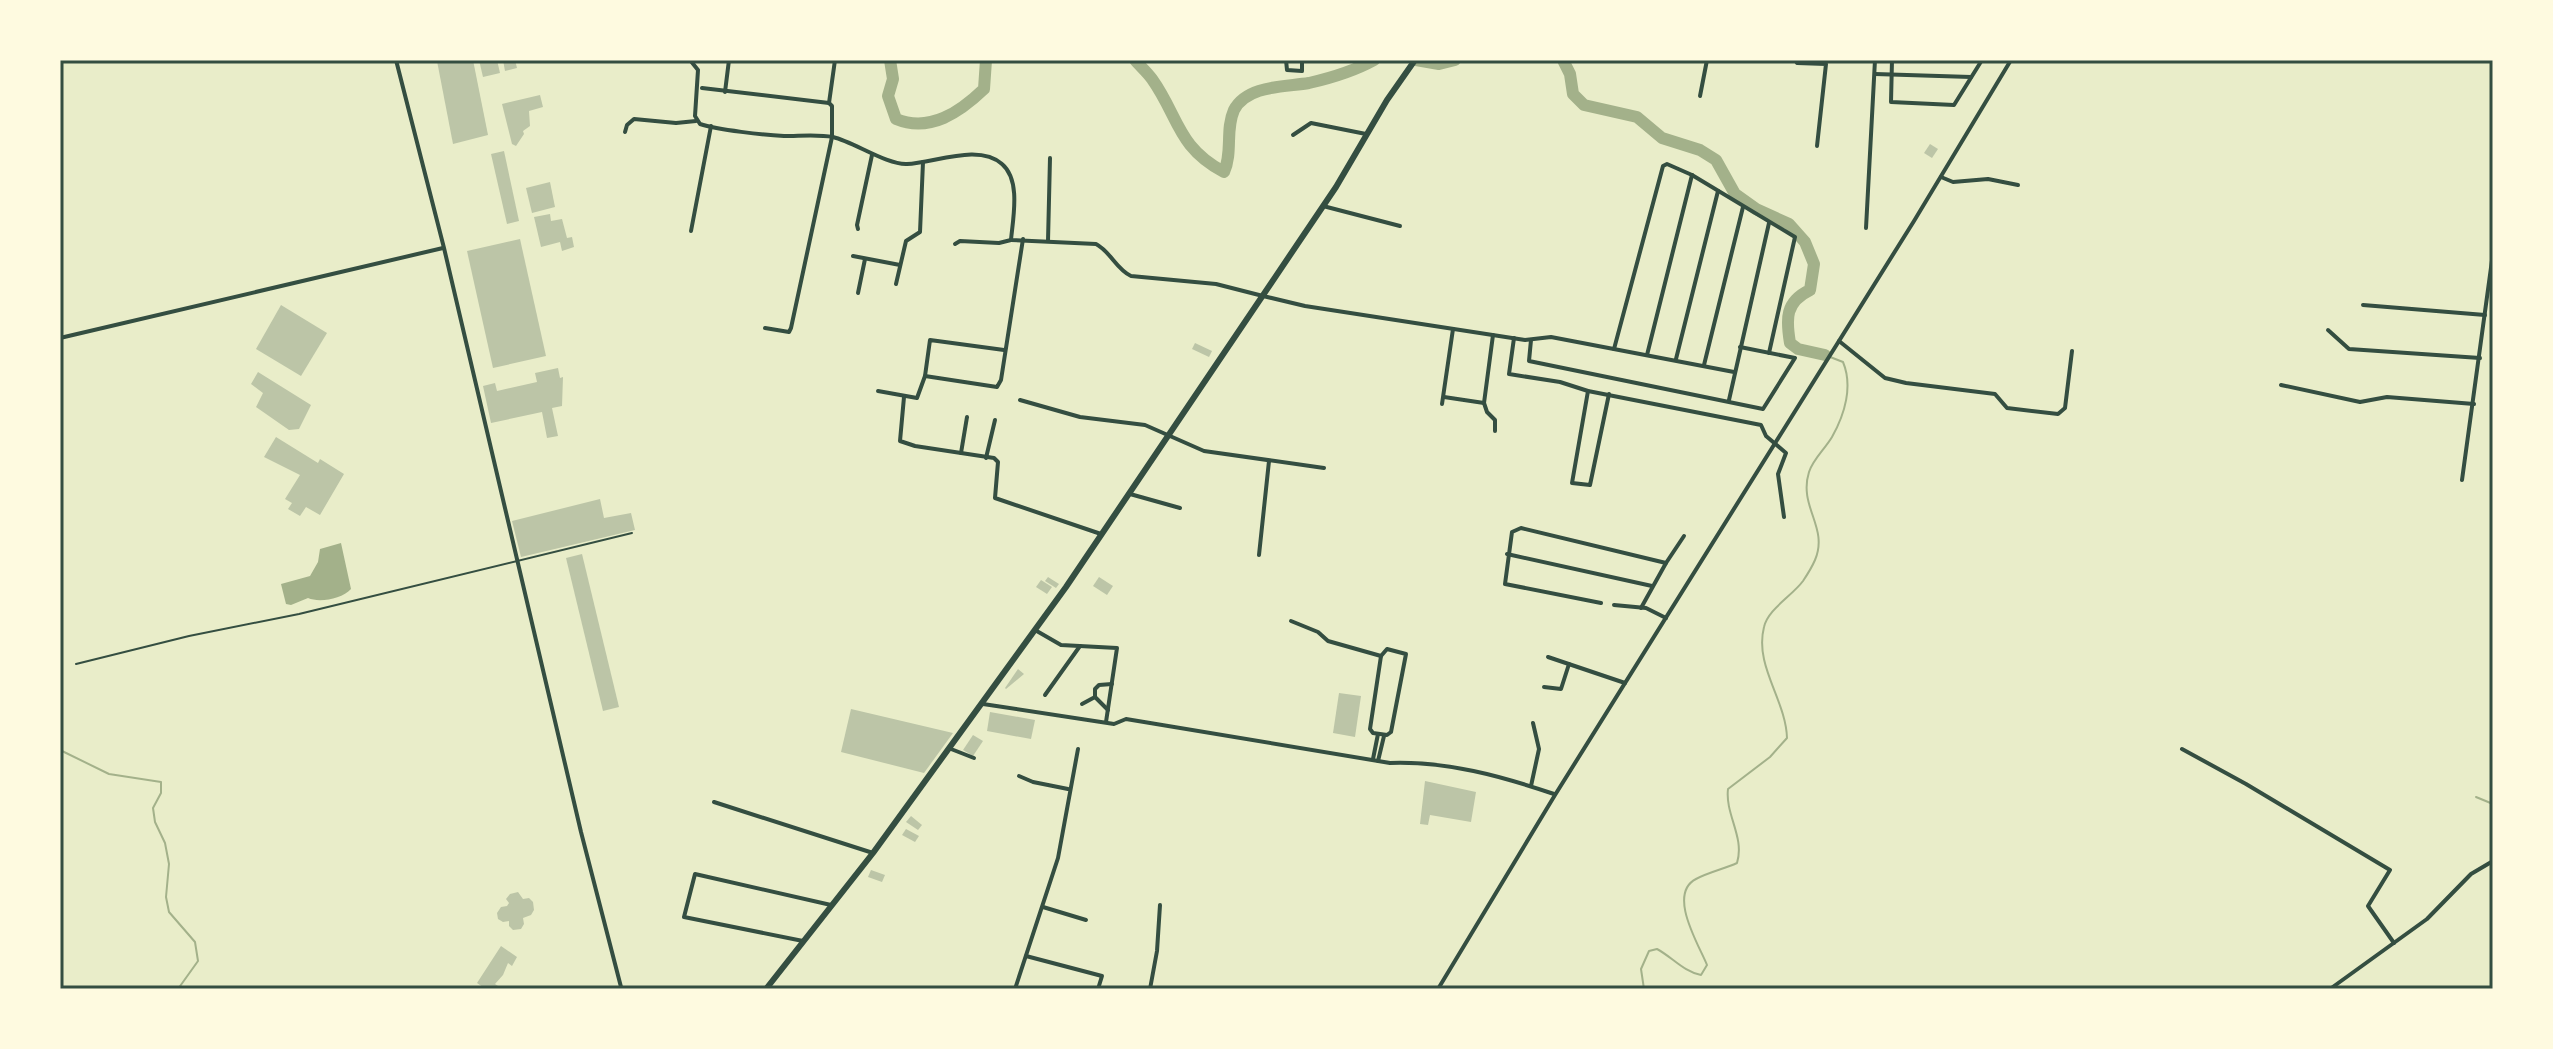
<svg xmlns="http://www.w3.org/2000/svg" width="2553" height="1049" viewBox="0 0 2553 1049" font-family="'Fira Sans Condensed',sans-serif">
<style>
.water{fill:#a3b18a}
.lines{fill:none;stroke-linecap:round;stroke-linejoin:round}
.stream{stroke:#a3b18a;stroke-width:2}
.river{stroke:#a3b18a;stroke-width:12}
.building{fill:#bcc5a7}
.service{stroke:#344e41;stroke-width:2}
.minor{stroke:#344e41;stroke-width:4}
.tertiary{stroke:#344e41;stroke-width:4}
.primary{stroke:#344e41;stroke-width:6}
.neatline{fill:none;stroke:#344e41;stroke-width:3}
</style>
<rect width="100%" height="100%" fill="#e9edc9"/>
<path class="water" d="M341,543L351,589C342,599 319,603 308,598L291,605L286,604L281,584L310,576L318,562L320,549Z"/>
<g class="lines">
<g class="stream">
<path d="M60,750L109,774L161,782V793L153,808L155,822L165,843L169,864L166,897L169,912L195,942L198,961L178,989"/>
<path d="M2476,797L2493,804"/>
<path d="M1644,989L1641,969L1649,951L1657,949C1672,957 1684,972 1701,975L1707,965C1699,945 1667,894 1696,879C1709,872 1724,869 1737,863C1745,837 1725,815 1728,789L1770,757L1787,738C1786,700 1754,666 1764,627C1768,609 1792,596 1803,581C1807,575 1812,567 1815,560C1829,527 1798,507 1809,472C1813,459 1825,449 1832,437C1845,414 1853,386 1843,362L1825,355"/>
</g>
<g class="river">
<path d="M890,60L893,79L888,96L896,119C930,133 960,112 984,89L986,60"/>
<path d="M1135,60C1140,66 1147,72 1152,79C1179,117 1177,147 1224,172C1233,152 1225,130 1234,110C1247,85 1285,87 1309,83C1331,78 1354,71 1374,60"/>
<path d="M1416,60L1439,64L1455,60"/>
<path d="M1563,60L1570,74L1573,94L1584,105L1637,117L1662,138L1700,150L1716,160L1735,194L1756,209L1789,224L1805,242L1814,264L1810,290C1785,302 1786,319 1790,343L1798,349L1825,355"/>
</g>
</g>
<g class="building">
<path d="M442,60H473L488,135L453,144L437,61Z"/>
<path d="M479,60H497L500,73L483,77Z"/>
<path d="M503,60H515L517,68L505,71Z"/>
<path d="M540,95L543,107L529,111L530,126L523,131L524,134L516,146L512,144L502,104Z"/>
<path d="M1930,144L1938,149L1932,158L1924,153Z"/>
<path d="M504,151L519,221L507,224L491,154Z"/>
<path d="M550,182L555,207L532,213L526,188Z"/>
<path d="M550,214L551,221L562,219L567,238L572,237L574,247L562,251L560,242L541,247L534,217Z"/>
<path d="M520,239L546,356L493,368L467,251Z"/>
<path d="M281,305L327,333L301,376L256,349Z"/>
<path d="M1195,343L1212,351L1209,357L1192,349Z"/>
<path d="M558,368L560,378L563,377L562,406L552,408L558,436L547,438L542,412L491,423L483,386L495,383L497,391L537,382L535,373Z"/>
<path d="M258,372L311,405L299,429L289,430L256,407L263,393L251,384Z"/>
<path d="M276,437L318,463L320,459L344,474L320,515L306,507L300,516L288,509L292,503L285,499L300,475L264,457Z"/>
<path d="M600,499L604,518L631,513L635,530L521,557L512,521Z"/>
<path d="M582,554L619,707L603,711L566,558Z"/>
<path d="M1048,577L1059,584L1056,588L1045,581Z"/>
<path d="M1099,577L1113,586L1107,595L1093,586Z"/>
<path d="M1041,580L1052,587L1047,594L1036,587Z"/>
<path d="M1018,669L1024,674L1006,689L1005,688Z"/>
<path d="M1339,693L1361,696L1355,737L1333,733Z"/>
<path d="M851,709L953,733L924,773L841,752Z"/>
<path d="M990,712L1035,720L1031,739L987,731Z"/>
<path d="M973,735L983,741L973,756L963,750Z"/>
<path d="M1425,781L1476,792L1471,822L1430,815L1428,825L1420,824Z"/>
<path d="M911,816L922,825L918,830L906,822Z"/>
<path d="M906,829L919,836L915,842L902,835Z"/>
<path d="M871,870L885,875L882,882L868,877Z"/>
<path d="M518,892L523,899L529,898L533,902L534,910L531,915L523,918L524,924L521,929L513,930L509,926V921L503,922L498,919L497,913L501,907L507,906L509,903L506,899L510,894Z"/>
<path d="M501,946L517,957L512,966L508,963L503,975L495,984L498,986L495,989H486L477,983Z"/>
</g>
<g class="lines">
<path class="service" d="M76,664L189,636L299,614L632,533"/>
<g class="minor">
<path d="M396,60L444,248L581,832L621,987L619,989"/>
<path d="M1286,60L1287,70L1302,71V60"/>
<path d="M1795,60L1797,63L1826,64L1817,146"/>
<path d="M1892,60L1891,102L1954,105L1982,60"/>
<path d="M1207,61V60"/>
<path d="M1875,74L1971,77"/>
<path d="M702,88L829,103L832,106V137L791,328L789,332L765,328"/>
<path d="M725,92L729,60"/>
<path d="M1700,96L1707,60"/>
<path d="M829,103L835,60"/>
<path d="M625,132L627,125L634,119L676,123L696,121"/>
<path d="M1293,135L1311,123L1366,134"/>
<path d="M1941,177L1953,182L1988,179L2018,185"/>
<path d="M1323,206L1400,226"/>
<path d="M1866,228L1875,60"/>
<path d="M858,229L857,225L872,155"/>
<path d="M691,231L711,126"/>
<path d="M1048,241L1050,158"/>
<path d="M955,244L960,241L999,243L1011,240"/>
<path d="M853,256L900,265"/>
<path d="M896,284L906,241L920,232L923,162"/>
<path d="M858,293L865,259"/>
<path d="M1263,296L1305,306L1525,340L1551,337L1734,372"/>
<path d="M2363,305L2485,315"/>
<path d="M2328,330L2349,349L2480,358"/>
<path d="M1493,335L1484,403L1487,412L1495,420V431"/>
<path d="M60,338L443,248"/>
<path d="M1514,338L1509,374L1560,382L1588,391L1761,425L1766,436L1786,453L1778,474L1784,517"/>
<path d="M1531,340L1529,361L1763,409L1795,358L1740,347"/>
<path d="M1839,341L1885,378L1906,383L1995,394L2007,408L2058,414L2065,408L2072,351"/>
<path d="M1614,349L1663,166L1667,164L1692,175L1795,237L1769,353"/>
<path d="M1647,355L1692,175"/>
<path d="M1676,359L1718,191"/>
<path d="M1704,365L1743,207"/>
<path d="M925,376L997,387L1001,380L1023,239"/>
<path d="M2281,385L2360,402L2387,397L2474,404"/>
<path d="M878,391L917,398L925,376L930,340L1004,350"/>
<path d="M1588,391L1572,483L1590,485L1609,394"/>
<path d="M904,397L900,441L915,446L994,458L998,462L995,498L1101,534"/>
<path d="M1444,397L1484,403"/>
<path d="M1020,400L1080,417L1145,425L1204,451L1324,468"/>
<path d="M1729,400L1769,223"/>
<path d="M1442,404L1453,329"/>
<path d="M961,453L967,417"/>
<path d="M986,458L995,420"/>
<path d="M2462,480L2493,253"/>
<path d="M1130,494L1180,508"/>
<path d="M1507,554L1652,586"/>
<path d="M1259,555L1269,461"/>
<path d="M1666,563L1684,536"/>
<path d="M1601,603L1505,584L1512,532L1521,528L1666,563L1641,608"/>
<path d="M1614,605L1646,608L1666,618"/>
<path d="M1291,621L1318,632L1328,641L1381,656"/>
<path d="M1035,630L1061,645L1117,648L1106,722"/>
<path d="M1387,649L1406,654L1391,732L1387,735L1373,733L1370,729L1381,656Z"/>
<path d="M1548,657L1625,683"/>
<path d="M1544,687L1561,689L1569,664"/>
<path d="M1045,695L1080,646"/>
<path d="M983,704L1114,724L1126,719L1390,763C1447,761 1501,776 1554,794"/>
<path d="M1082,704L1095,697"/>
<path d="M1108,710L1095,697V689L1099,685L1112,684"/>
<path d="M951,749L974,758"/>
<path d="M2182,749L2246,784L2390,870L2368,906L2394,943"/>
<path d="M1373,759L1378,734"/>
<path d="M1378,761L1384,736"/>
<path d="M1019,776L1033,782L1068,789"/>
<path d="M1531,786L1539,749L1533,723"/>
<path d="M714,802L873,853"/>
<path d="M1043,907L1086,920"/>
<path d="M803,941L684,917L695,874L831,905"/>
<path d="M1026,956L1102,976L1098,989"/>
<path d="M1015,989L1058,858L1078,749"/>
<path d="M1150,989L1157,951L1160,905"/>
<path d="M1438,989L1555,795L1914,221L2011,60"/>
</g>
<g class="tertiary">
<path d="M690,60L698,70L695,116L700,124C718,130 764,135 784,136C800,136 818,134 833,137C854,142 887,165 907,164C934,163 979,143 1002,164C1021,180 1013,218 1011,240L1096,244C1111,252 1116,269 1131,276L1216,284L1263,296"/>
<path d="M2330,989L2427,919L2471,874L2493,861"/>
</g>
<path class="primary" d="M766,989L873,853L1066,587L1336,187L1387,100L1415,60"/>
</g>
<rect width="2553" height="1049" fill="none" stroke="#fefae0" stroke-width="124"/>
<rect x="62" y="62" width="2429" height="925" class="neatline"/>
</svg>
